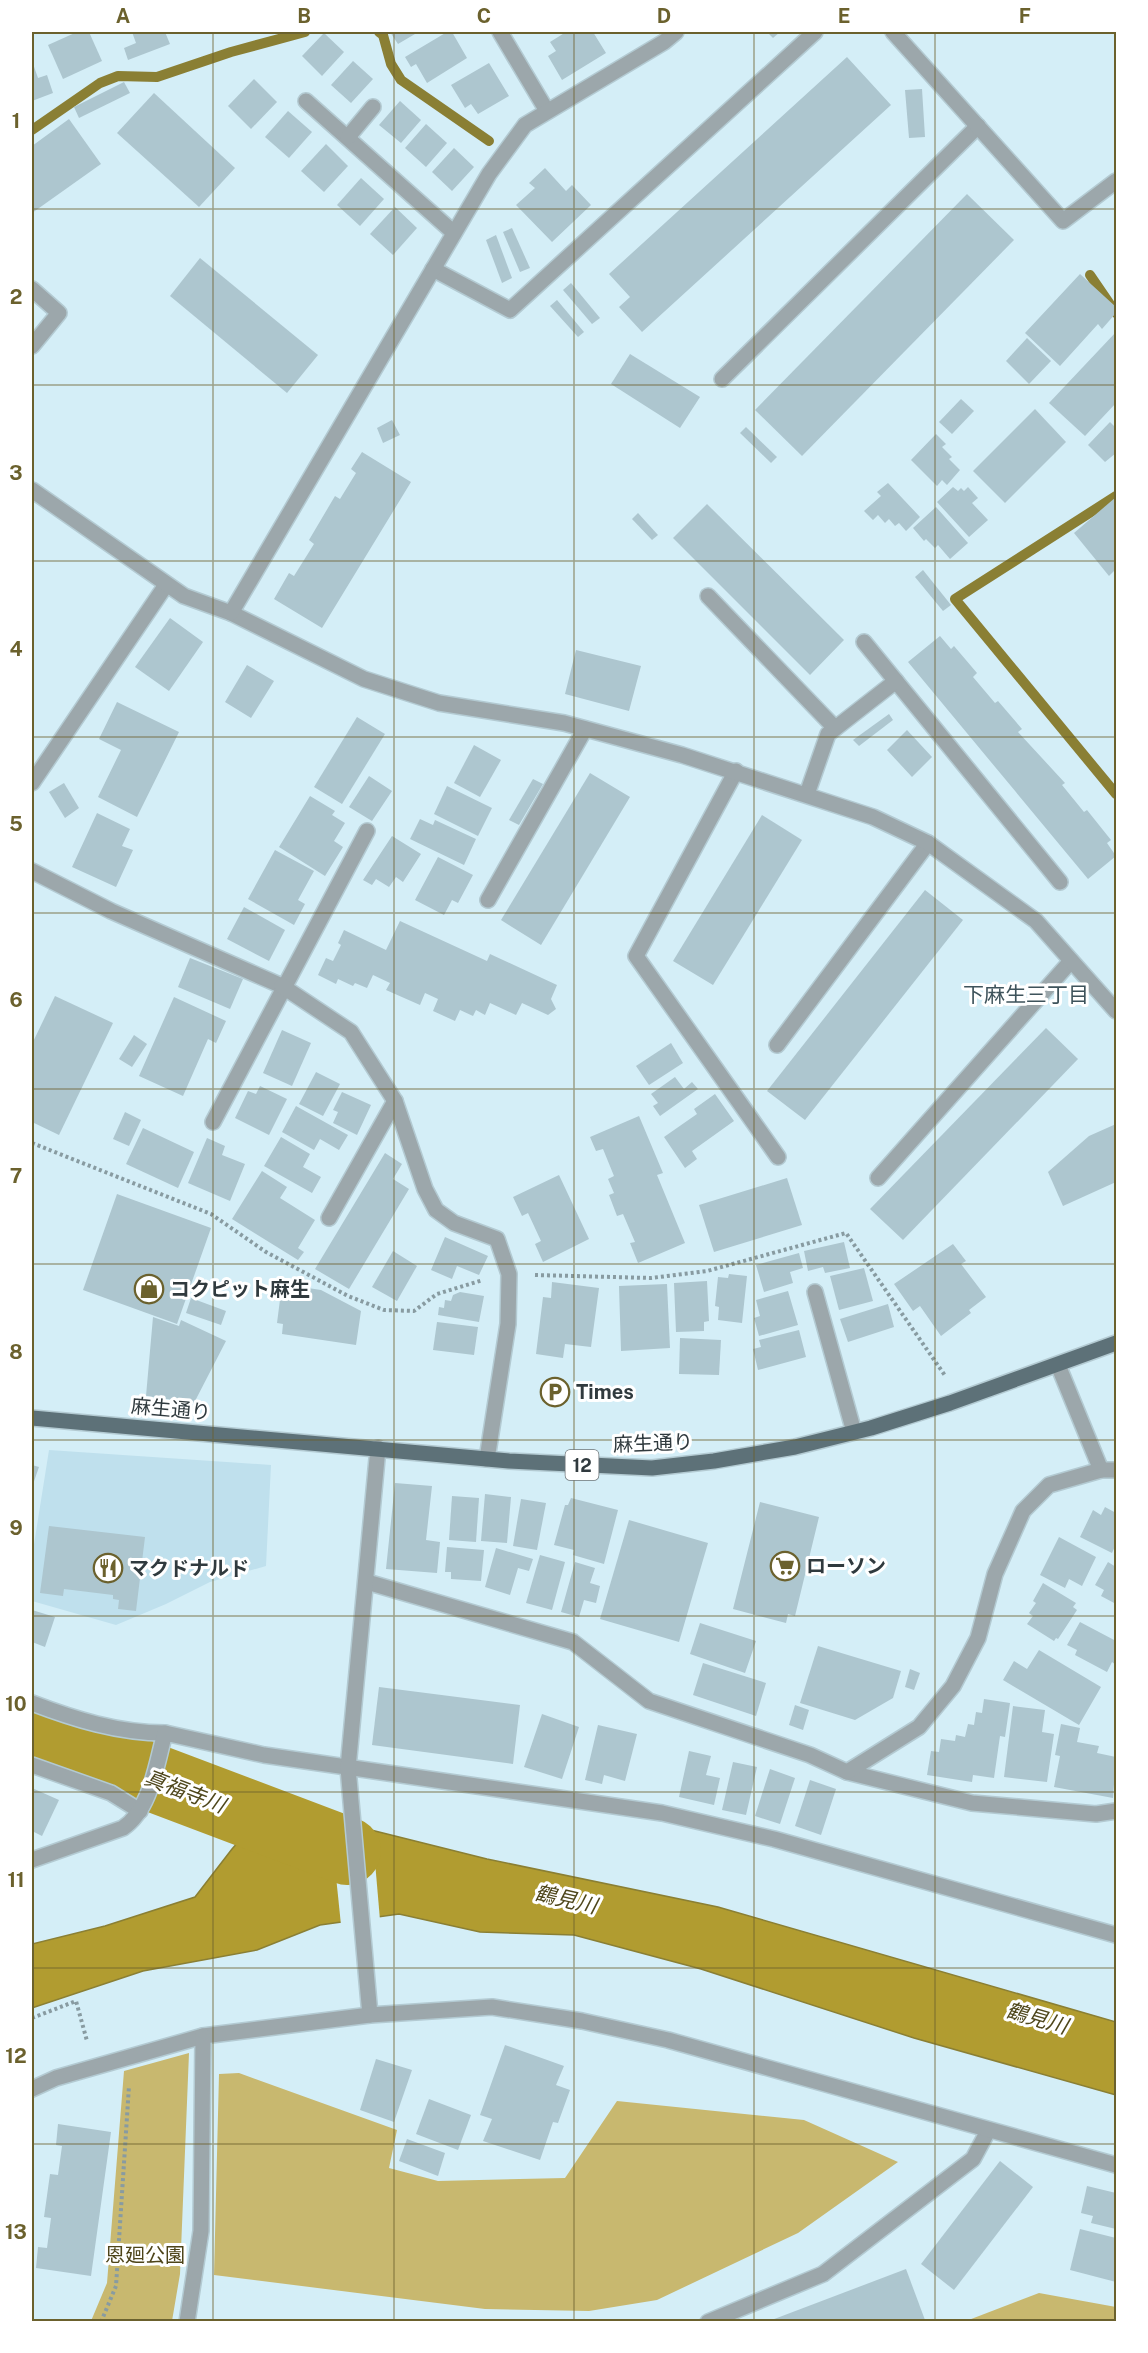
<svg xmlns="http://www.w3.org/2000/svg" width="1148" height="2353" viewBox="0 0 1148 2353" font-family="'Public Sans','Noto Sans JP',sans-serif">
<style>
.built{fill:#bfe0ed}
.green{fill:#c8b86f}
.water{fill:#b19c30;stroke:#8a7f34;stroke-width:1.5}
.pier{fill:#d4eef7}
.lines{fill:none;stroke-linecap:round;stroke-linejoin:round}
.stream{stroke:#8a7f34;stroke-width:10}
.river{stroke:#b19c30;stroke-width:68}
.building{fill:#adc6cf}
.service-casing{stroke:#b3cad2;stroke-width:18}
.minor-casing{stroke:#b3cad2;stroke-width:18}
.primary-casing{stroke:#b3cad2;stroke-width:18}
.path{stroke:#889ba1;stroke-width:4;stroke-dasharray:3 3;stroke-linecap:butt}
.service{stroke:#9ca7ab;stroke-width:15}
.minor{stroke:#9ca7ab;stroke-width:15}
.primary{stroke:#5d7178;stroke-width:15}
.grid{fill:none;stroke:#6b612d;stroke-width:1.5;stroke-opacity:0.55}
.labels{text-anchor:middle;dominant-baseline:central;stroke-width:6;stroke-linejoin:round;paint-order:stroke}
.shield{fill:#fff;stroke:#6e7578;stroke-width:1.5}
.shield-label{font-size:18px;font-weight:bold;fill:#303a3e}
.poi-label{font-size:20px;font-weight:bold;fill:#303a3e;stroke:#fff;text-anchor:start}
.street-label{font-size:20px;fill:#303a3e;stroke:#fff}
.park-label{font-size:20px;fill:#4d4419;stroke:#fff}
.neighbourhood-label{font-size:21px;fill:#3e535b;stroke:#fff}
.water-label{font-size:21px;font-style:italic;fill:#4f471c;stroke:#fff}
.neatline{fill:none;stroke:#6b612d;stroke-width:2}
.grid-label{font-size:20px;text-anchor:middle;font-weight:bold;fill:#6b612d}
</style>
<rect width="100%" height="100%" fill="#d4eef7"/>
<path class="built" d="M49,1450L271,1465L266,1566L210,1582L166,1604L116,1625L32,1601V1557Z"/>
<g class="green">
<path d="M189,2053L180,2274L172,2321H91L107,2283L124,2071Z"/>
<path d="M239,2073L397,2130L389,2168L438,2181L565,2178L617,2101L804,2120L898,2162L798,2233L657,2300L589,2311L485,2309L214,2275L219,2074Z"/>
<path d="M1039,2293L1116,2307V2321H966Z"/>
</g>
<path class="water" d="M271,1805L487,1859L718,1907L1116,2022V2095L914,2038L701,1969L574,1935L480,1932L399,1914L320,1925L257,1950L143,1971L32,2008V1944L105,1926L195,1897L232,1849Z"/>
<path class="pier" d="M330,1818L372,1827L380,1920L341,1925Z"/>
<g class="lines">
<g class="stream">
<path d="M379,32L383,35L391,64L401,80L489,141"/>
<path d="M32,130L100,83L118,76L157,77L231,52L305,32"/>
<path d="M1090,275L1116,313"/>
<path d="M1116,496L955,599L1116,794"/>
</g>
<path class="river" d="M32,1732L347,1851"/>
</g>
<g class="building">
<path d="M77,32H89L102,61L63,79L48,45Z"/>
<path d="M132,32H165L170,44L128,60L124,48L136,43Z"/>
<path d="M390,32H414L415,34L398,44Z"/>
<path d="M447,32H452L467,58L427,83L416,64L411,67L405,57Z"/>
<path d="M566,32H593L606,53L562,80L548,56L556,51L550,42Z"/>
<path d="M767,32H780L773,38Z"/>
<path d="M324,33L344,52L322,76L302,56Z"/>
<path d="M847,57L891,105L642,332L619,307L630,297L609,274Z"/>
<path d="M32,61L38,78L47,75L53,93L32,101L34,107L32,108Z"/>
<path d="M353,61L373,79L351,103L331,85Z"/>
<path d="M489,63L509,96L478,114L471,104L465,108L451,85Z"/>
<path d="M254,79L277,102L251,129L228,106Z"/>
<path d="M124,82L130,93L79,118L74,107Z"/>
<path d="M922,89L925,137L909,138L905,90Z"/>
<path d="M154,93L235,168L199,207L117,133Z"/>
<path d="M400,101L421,120L401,143L379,125Z"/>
<path d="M288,111L312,132L289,158L265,137Z"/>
<path d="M69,119L101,164L32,213V146Z"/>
<path d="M426,124L447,143L426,167L405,148Z"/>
<path d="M326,144L348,166L324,192L301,171Z"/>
<path d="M454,148L474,167L452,191L432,172Z"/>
<path d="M545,168L566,191L572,185L591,205L552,242L516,205L535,188L529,183Z"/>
<path d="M361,178L384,199L360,226L337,205Z"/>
<path d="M967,194L1014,240L802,456L755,410Z"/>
<path d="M395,207L417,228L393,255L370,234Z"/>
<path d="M512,228L530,268L520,272L503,232Z"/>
<path d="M496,235L512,278L502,283L486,240Z"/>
<path d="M200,258L318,355L287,393L170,296Z"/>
<path d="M1080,274L1116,307V313L1102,329L1098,324L1060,366L1025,333Z"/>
<path d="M571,283L600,318L592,324L563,290Z"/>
<path d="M557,300L584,332L578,337L550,306Z"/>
<path d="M1116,332V403L1085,436L1049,403Z"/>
<path d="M1027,338L1051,361L1029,384L1006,361Z"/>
<path d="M630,354L700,397L680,428L611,384Z"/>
<path d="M961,399L974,411L952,434L939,422Z"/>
<path d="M1035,409L1066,442L1005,503L973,471Z"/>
<path d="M392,420L400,435L383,443L377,428Z"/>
<path d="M1110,422L1116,428V453L1105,462L1088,445Z"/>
<path d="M746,427L777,457L771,463L740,433Z"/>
<path d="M936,434L946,444L942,447L952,457L949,459L960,470L947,485L942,480L937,486L911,460Z"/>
<path d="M362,452L411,482L322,628L274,599L289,573L294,576L314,544L309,540L335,496L340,499L356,473L351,469Z"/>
<path d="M888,483L920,517L906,531L899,523L895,526L889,519L885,523L878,515L873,520L864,511L881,496L877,492Z"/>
<path d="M953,487L958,491L961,488L964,491L968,487L978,498L972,503L988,520L969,537L937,502Z"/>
<path d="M1116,497V569L1109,576L1074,533Z"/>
<path d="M707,504L844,640L810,675L673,538Z"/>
<path d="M936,507L968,543L950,559L938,545L935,548L926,539L924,541L913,528Z"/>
<path d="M638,513L658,535L652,540L632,519Z"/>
<path d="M923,570L951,605L943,611L915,577Z"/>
<path d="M170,618L203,642L169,691L135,667Z"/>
<path d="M940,636L951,649L954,646L977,673L973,677L995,703L998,701L1022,729L1018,732L1065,783L1062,785L1084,812L1087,810L1111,840L1107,843L1116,856L1088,879L908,662Z"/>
<path d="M576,650L641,666L629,711L565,694Z"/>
<path d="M247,665L274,681L251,718L225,702Z"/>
<path d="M117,702L179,732L137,817L98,797L121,750L99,739Z"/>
<path d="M889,714L893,720L859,746L853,740Z"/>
<path d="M357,717L385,734L342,804L314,787Z"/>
<path d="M907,730L932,757L912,777L887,750Z"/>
<path d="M474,745L501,760L480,797L454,783Z"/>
<path d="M590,773L630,797L541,945L501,920Z"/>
<path d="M369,776L392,791L372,821L349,807Z"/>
<path d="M533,779L543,784L519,825L509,820Z"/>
<path d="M64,783L79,808L65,818L49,792Z"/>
<path d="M447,786L492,808L478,836L434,814Z"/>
<path d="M310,796L335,811L332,815L345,823L334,841L343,847L325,876L279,847Z"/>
<path d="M97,813L130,829L122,846L133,850L116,887L72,867Z"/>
<path d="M762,815L802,840L713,985L673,961Z"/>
<path d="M420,819L433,825L435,820L476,839L464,865L410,839Z"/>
<path d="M392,836L421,854L403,882L396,877L389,887L376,879L372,885L363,880Z"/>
<path d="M275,850L314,871L298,900L305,904L294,925L248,899Z"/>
<path d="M438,857L473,875L458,903L452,900L444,915L415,900Z"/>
<path d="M925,890L963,920L805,1120L767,1091Z"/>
<path d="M244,907L285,930L269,961L227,939Z"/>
<path d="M400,921L487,961L490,954L557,985L551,999L556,1009L548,1015L522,1003L516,1015L490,1003L485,1015L476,1010L473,1016L460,1010L455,1021L433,1011L438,999L425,993L420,1005L386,990L390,983L373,975L367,988L355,983L353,986L338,979L336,984L318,975L326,958L333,961L341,945L338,943L344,930L386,950Z"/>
<path d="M190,958L243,979L230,1009L178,987Z"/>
<path d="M55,996L113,1023L59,1135L32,1122V1044Z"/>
<path d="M174,997L226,1021L216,1043L208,1039L183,1096L139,1076Z"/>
<path d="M1046,1028L1078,1059L903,1240L870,1209Z"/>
<path d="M282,1030L311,1043L292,1086L263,1073Z"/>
<path d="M134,1035L147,1044L132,1067L119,1059Z"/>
<path d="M671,1043L683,1063L649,1085L636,1066Z"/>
<path d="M316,1072L340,1084L323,1116L299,1104Z"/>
<path d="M675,1077L684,1089L692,1082L698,1089L660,1116L653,1106L658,1103L651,1094Z"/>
<path d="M260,1086L287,1099L269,1135L235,1118L248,1091L256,1094Z"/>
<path d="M342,1092L371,1105L357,1135L333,1123L338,1112L333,1110Z"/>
<path d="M715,1094L734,1121L692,1151L697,1159L685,1168L664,1137L697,1114L694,1109Z"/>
<path d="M296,1106L348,1135L339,1150L320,1139L314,1150L282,1132Z"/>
<path d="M125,1112L141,1120L129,1146L113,1139Z"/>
<path d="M639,1116L663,1173L657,1175L685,1243L638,1263L630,1243L635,1242L623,1214L617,1216L609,1195L614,1193L608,1179L614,1176L603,1149L596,1151L590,1137Z"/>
<path d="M1116,1124V1182L1063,1206L1048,1172L1089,1136Z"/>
<path d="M143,1128L194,1152L178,1188L126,1164Z"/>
<path d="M281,1137L310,1154L303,1167L321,1177L312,1193L264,1166Z"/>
<path d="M207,1138L225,1146L222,1155L245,1164L230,1201L188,1183Z"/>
<path d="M385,1153L402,1164L393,1179L409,1189L349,1289L315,1269Z"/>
<path d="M262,1171L287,1187L280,1198L315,1220L298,1248L304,1252L298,1260L232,1219Z"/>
<path d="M559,1175L589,1239L543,1262L535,1244L541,1241L528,1213L522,1216L513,1197Z"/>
<path d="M787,1178L802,1225L714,1252L699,1205Z"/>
<path d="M117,1194L211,1228L177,1324L83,1290Z"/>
<path d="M445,1237L488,1256L479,1275L457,1266L452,1279L431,1270Z"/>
<path d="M844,1242L850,1268L825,1273L823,1267L808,1271L804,1251Z"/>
<path d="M953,1244L966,1261L961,1264L986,1297L969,1310L971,1313L941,1336L920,1306L913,1311L894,1284Z"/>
<path d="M393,1251L417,1266L397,1301L372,1287Z"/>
<path d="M799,1253L803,1268L790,1272L793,1283L764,1292L756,1265Z"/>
<path d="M864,1268L873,1301L839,1310L830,1276Z"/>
<path d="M729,1274L747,1276L742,1323L718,1320L719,1307L715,1306L718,1277L728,1278Z"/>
<path d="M707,1281L709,1321L704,1322V1331L676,1332L674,1283Z"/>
<path d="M552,1282L599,1288L591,1347L565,1344L563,1358L536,1354L543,1297L551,1298Z"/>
<path d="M282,1284L321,1290L361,1311L356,1345L282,1334L283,1324L277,1323Z"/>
<path d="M667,1284L670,1348L621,1351L619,1286Z"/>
<path d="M788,1291L798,1325L759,1336L754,1318L760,1316L756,1300Z"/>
<path d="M460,1292L484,1296L479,1322L438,1315L439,1307L444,1308L445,1300L451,1301L453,1295Z"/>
<path d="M191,1298L226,1311L221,1325L186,1313Z"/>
<path d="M888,1304L894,1327L848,1342L840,1319Z"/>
<path d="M153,1317L179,1326L181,1320L226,1341L194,1403L146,1396Z"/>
<path d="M437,1322L478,1327L474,1355L433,1350Z"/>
<path d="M799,1330L806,1357L758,1370L753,1349L761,1347L759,1340Z"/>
<path d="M680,1338L721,1340L719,1375L679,1374Z"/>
<path d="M32,1465L39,1467L32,1487Z"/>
<path d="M395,1483L432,1486L426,1540L440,1542L437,1573L386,1569Z"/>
<path d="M485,1494L511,1497L507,1543L481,1541Z"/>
<path d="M452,1496L479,1498L476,1542L449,1540Z"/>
<path d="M571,1498L618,1510L604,1564L573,1555L574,1550L554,1545L565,1505H568Z"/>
<path d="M521,1499L546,1503L537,1550L513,1546Z"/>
<path d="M760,1502L819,1517L795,1616L788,1614L786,1623L733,1609Z"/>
<path d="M1105,1507L1116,1513V1544L1112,1553L1080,1537L1093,1510L1101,1515Z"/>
<path d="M629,1520L708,1543L679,1642L600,1619Z"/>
<path d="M49,1526L145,1537L136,1611L118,1609L119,1600L113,1599V1595L64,1589L63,1596L40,1593Z"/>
<path d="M1059,1537L1096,1557L1082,1586L1069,1579L1065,1588L1040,1575Z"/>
<path d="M447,1547L484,1550L481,1581L451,1579V1572H445Z"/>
<path d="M496,1548L533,1559L529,1571L518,1568L510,1595L485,1587Z"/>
<path d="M540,1555L565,1562L552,1610L526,1603Z"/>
<path d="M575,1562L595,1568L590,1583L600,1586L596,1603L584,1600L579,1617L561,1612Z"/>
<path d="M1108,1562L1116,1567V1604L1101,1596L1104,1590L1095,1585Z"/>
<path d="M1043,1583L1076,1603L1073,1607L1077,1610L1058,1639L1056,1638L1054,1641L1027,1624L1033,1616L1029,1613L1036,1603L1033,1601Z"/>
<path d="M32,1610L55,1617L45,1647L32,1642Z"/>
<path d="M1080,1622L1116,1641V1665L1112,1662L1107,1672L1075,1655L1077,1650L1067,1645Z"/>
<path d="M700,1623L756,1641L745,1673L690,1654Z"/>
<path d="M818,1646L901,1671L893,1698L855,1720L800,1703Z"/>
<path d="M1039,1650L1101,1687L1079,1725L1003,1680L1014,1661L1027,1669Z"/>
<path d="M703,1663L766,1683L756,1716L693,1695Z"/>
<path d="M910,1669L920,1673L914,1690L905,1687Z"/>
<path d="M379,1687L520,1705L513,1764L372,1745Z"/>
<path d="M984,1699L1010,1703L1005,1737L1000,1736L994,1778L973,1775L972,1782L927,1775L931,1751L939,1752L941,1739L955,1741L956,1735L965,1737L968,1724L974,1725L976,1712L982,1713Z"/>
<path d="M795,1705L809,1710L803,1730L789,1725Z"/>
<path d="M1013,1706L1045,1710L1042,1732L1054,1734L1047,1782L1004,1777Z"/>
<path d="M542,1714L579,1727L562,1779L524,1767Z"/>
<path d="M1061,1724L1080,1728L1077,1742L1099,1746L1097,1753L1116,1757L1113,1798L1054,1787L1060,1756L1055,1755Z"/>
<path d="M598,1725L637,1734L625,1781L604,1775L602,1784L585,1780Z"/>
<path d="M689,1751L711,1756L706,1775L720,1778L714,1805L679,1797Z"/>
<path d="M733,1762L757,1767L746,1815L722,1810Z"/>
<path d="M770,1769L795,1778L780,1824L755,1816Z"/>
<path d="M810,1780L836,1789L821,1835L795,1826Z"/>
<path d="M32,1788L59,1800L42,1836L32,1831Z"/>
<path d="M505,2045L564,2066L556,2085L570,2090L558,2123L553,2122L540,2160L483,2141L492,2119L480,2115Z"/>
<path d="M376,2059L412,2070L394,2122L360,2110Z"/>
<path d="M429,2099L471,2115L458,2150L416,2134Z"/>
<path d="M58,2124L111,2132L91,2276L36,2268L38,2247L47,2248L51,2218L44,2217L50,2174L58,2175L62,2146L56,2145Z"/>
<path d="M407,2139L445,2153L438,2176L399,2161Z"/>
<path d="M1000,2161L1033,2187L954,2290L921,2264Z"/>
<path d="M1087,2186L1116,2193V2229L1091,2223L1093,2216L1081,2213Z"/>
<path d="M1080,2229L1116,2238V2282L1070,2270Z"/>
<path d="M906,2269L925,2320L769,2322V2321Z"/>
</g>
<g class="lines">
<g class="service-casing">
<g id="service">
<path d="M500,32L547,111"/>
<path d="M306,101L454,233"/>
<path d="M348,137L373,107"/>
<path d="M433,269L510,310L815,32"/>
<path d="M722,379L978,126"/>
<path d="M708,596L835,728"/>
<path d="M864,642L1060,882"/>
<path d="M736,771L636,956L778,1157"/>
<path d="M32,783L166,585"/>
<path d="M807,794L828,734L896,681"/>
<path d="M32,871L111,911L282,986"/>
<path d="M488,900L585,729"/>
<path d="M777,1045L928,843"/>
<path d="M213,1122L367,831"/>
<path d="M878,1178L1071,961"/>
<path d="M329,1218L395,1101"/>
<path d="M815,1292L854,1432"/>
<path d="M32,1703C74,1719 118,1733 165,1733"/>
<path d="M32,1765L111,1793L140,1811"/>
<path d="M708,2322L823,2274L973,2159L988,2131"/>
</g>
</g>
<g class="minor-casing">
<g id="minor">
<path d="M893,32L1063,221L1116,181"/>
<path d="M32,289L59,313L32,346"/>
<path d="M32,490L184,596L231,613L364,679L439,703L564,723L682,755L873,817L928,843L1036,921L1116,1011"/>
<path d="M231,613L489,174L525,125L664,42L676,32"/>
<path d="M282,986L351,1032L395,1101L425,1189L436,1210L454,1223L497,1239L509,1274L508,1324L487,1459"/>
<path d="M1058,1365L1101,1470"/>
<path d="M367,1582L573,1642L649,1701L810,1755L847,1772L972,1803L1096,1814L1116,1811"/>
<path d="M847,1772L919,1727L953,1686L978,1638L995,1574L1023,1511L1049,1485L1101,1470H1116"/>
<path d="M32,1860L123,1828C151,1809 156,1765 165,1733L264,1755L662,1813L774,1839L1116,1935"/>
<path d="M370,2015L348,1768L378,1448"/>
<path d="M32,2089L56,2078L203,2036L370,2015L492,2007L582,2021L668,2040L1116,2165"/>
<path d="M187,2322L201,2231L203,2036"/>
</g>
</g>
<g class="primary-casing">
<path id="primary" d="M32,1418L509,1461L652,1468L714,1461L795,1447L871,1428L950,1403L1116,1343"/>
</g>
<g class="path">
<path d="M32,1143L211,1214L266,1252L348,1296L384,1310L414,1311L437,1294L483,1280"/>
<path d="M535,1275L651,1278L707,1271L846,1233L946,1377"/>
<path d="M32,2018L76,2001L87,2041"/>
<path d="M101,2322L116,2286L129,2086"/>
</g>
<use href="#service" class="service"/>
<use href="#minor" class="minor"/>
<use href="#primary" class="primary"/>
</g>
<path class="grid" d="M213,32V2322M394,32V2322M574,32V2322M754,32V2322M935,32V2322M32,209H1116M32,385H1116M32,561H1116M32,737H1116M32,913H1116M32,1089H1116M32,1264H1116M32,1440H1116M32,1616H1116M32,1792H1116M32,1968H1116M32,2144H1116"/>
<defs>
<g id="shop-ring" transform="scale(1.5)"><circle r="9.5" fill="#fff" stroke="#6b612d" stroke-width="1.5"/><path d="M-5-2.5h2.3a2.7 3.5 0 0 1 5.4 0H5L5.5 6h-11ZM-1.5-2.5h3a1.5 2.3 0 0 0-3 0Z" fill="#6b612d"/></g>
<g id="parking-ring" transform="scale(1.5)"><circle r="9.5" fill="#fff" stroke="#6b612d" stroke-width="1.5"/><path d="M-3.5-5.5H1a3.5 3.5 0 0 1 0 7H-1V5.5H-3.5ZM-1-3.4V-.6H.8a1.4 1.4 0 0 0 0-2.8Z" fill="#6b612d"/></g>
<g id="supermarket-ring" transform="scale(1.5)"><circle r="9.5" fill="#fff" stroke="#6b612d" stroke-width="1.5"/><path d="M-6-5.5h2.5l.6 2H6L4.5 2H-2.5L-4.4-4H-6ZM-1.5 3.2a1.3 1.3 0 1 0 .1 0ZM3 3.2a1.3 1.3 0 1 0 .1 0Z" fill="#6b612d"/></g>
<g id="restaurant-ring" transform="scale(1.5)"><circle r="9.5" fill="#fff" stroke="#6b612d" stroke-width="1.5"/><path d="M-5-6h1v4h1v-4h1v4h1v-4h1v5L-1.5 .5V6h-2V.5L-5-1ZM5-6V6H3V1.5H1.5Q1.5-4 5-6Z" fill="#6b612d"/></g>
</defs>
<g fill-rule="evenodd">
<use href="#shop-ring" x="149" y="1289"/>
<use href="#parking-ring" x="555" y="1392"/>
<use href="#supermarket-ring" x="785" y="1566"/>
<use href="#restaurant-ring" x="108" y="1568"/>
</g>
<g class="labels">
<rect class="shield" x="565.5" y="1450" width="33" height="30" rx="4.5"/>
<g class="shield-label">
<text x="582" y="1465">12</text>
</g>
<g class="poi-label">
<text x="170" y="1289">コクピット麻生</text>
<text x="576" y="1392">Times</text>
<text x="806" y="1566">ローソン</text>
<text x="129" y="1568">マクドナルド</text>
</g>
<g class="street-label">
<text transform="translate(171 1409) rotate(5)">麻生通り</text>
<text transform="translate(653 1443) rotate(-2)">麻生通り</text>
</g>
<g class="park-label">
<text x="145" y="2255">恩廻公園</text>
</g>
<g class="neighbourhood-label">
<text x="1026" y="994">下麻生三丁目</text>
</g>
<g class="water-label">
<text transform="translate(185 1791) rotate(21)">真福寺川</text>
<text transform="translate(566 1899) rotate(13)">鶴見川</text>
<text transform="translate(1037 2018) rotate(16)">鶴見川</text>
</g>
</g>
<rect width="1148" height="2353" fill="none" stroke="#ffffff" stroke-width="66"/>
<rect x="33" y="33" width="1082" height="2287" class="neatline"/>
<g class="grid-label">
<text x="123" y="23">A</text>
<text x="304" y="23">B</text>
<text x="484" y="23">C</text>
<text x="664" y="23">D</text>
<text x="844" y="23">E</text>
<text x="1025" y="23">F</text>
<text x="16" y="128">1</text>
<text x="16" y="304">2</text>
<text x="16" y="480">3</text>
<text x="16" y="656">4</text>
<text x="16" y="831">5</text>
<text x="16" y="1007">6</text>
<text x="16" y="1183">7</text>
<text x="16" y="1359">8</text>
<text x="16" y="1535">9</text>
<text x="16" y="1711">10</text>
<text x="16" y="1887">11</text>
<text x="16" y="2063">12</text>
<text x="16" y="2239">13</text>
</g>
</svg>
